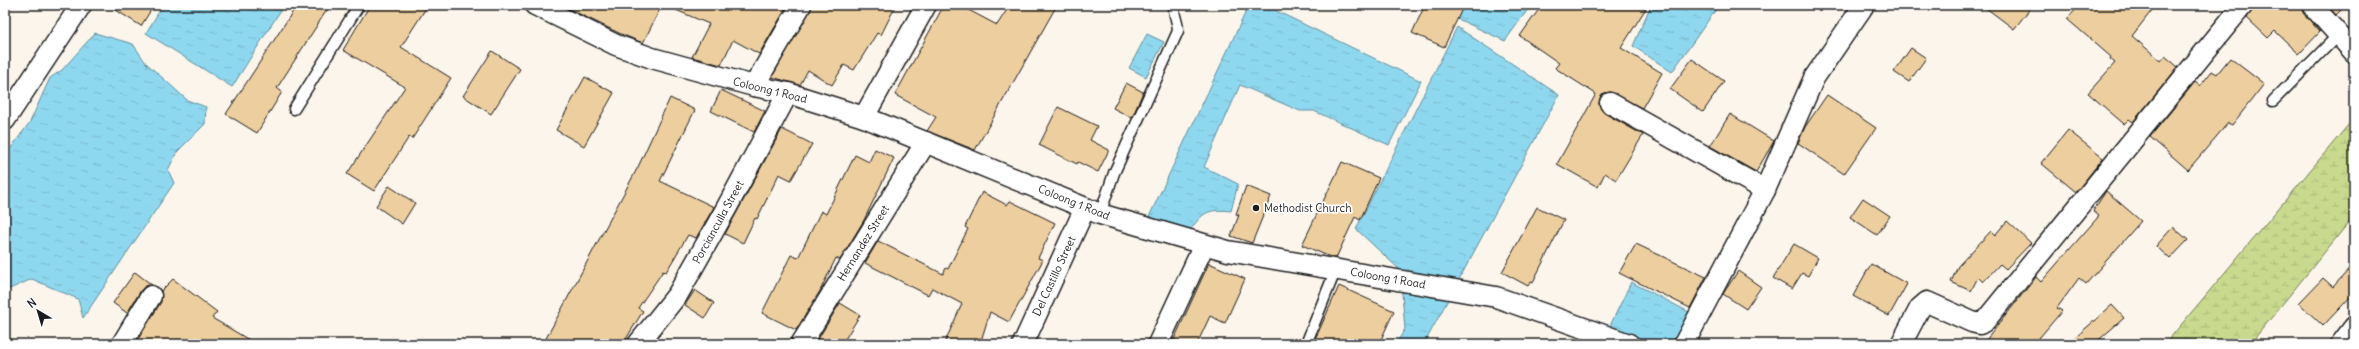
<svg xmlns="http://www.w3.org/2000/svg" width="2359" height="349" viewBox="0 0 2359 349" font-family="Delius,sans-serif">
<style>
.wetland{fill:url(#wetland-marsh);stroke:#727b55}
.water{fill:url(#water-ripples);stroke:#608d9b}
.building{fill:#edce9f;stroke:#1c1c1c}
.lines{fill:none;stroke-linecap:round;stroke-linejoin:round}
.lane-casing{stroke:#1c1c1c;stroke-width:13}
.street-casing{stroke:#1c1c1c;stroke-width:23}
.lane{stroke:#fff;stroke-width:10}
.street{stroke:#fff;stroke-width:20}
.poi-dot{fill:#1c1c1c;stroke:#fff;stroke-width:1.5}
.labels{text-anchor:middle;dominant-baseline:central;stroke-width:3.5;stroke-linejoin:round;paint-order:stroke}
.street-label{font-size:11px;fill:#1c1c1c;stroke:#fff}
.poi-label{font-size:11px;fill:#1c1c1c;stroke:#fff;text-anchor:start}
</style>
<defs>
<pattern id="wetland-marsh" width="20" height="14" patternUnits="userSpaceOnUse"><rect width="20" height="14" fill="#c9da8e"/><path d="M1 5h8M5 5V1M11 12h8M15 12V8" fill="none" stroke="#acba7a"/></pattern>
<pattern id="water-ripples" width="26" height="14" patternUnits="userSpaceOnUse"><rect width="26" height="14" fill="#8ed8ef"/><path d="M2 4q2-2 4 0t4 0M15 11q2-2 4 0t4 0" fill="none" stroke="#7ab9cc"/></pattern>
</defs>
<rect width="100%" height="100%" fill="#fbf5ec"/>
<filter id="ink" filterUnits="userSpaceOnUse"><feTurbulence type="fractalNoise" baseFrequency=".025" numOctaves="2"/><feDisplacementMap in="SourceGraphic" scale="8" xChannelSelector="R" yChannelSelector="G"/><feConvolveMatrix kernelMatrix="1 2 1 2 8 2 1 2 1" color-interpolation-filters="sRGB"/></filter>
<g filter="url(#ink)">
<path class="wetland" d="M2354,118V216L2250,344H2165Z"/>
<g class="water">
<path d="M163,5H284L232,87L146,33Z"/>
<path d="M1249,5H1264L1421,81L1389,145L1314,111H1300L1240,85L1204,167L1238,184L1231,211C1204,208 1202,215 1187,234L1147,221Z"/>
<path d="M1428,5H1531L1505,41Z"/>
<path d="M1651,5H1719L1672,72L1633,46Z"/>
<path d="M1457,27L1559,95L1424,344H1396L1405,329L1400,270L1356,229Z"/>
<path d="M95,33L133,44L146,63L187,100L206,107L205,124L177,152L168,170L174,183L83,318L78,299L32,279L5,291V156L30,122L50,78L62,70Z"/>
<path d="M1147,34L1164,42L1146,77L1129,68Z"/>
<path d="M1631,282L1689,312L1678,344H1654L1609,328Z"/>
</g>
<g class="building">
<path d="M108,5H154L141,26Z"/>
<path d="M297,5H330L277,88L282,92L257,133L226,114Z"/>
<path d="M370,5H428L401,47L451,78L412,139L409,137L374,191L347,174L405,87L343,50Z"/>
<path d="M561,5H662L643,43L621,34Z"/>
<path d="M664,5H788L759,54L733,40L721,65L692,57L709,24Z"/>
<path d="M812,5H896L881,35L877,33L854,70L844,65L832,85L808,70L800,85L772,77Z"/>
<path d="M944,5H959L997,25L1010,5H1057L975,150L927,131L936,117L895,95Z"/>
<path d="M1425,5H1464L1444,47L1412,33Z"/>
<path d="M1542,5H1648L1621,48L1662,73L1642,108L1610,92L1604,93L1600,98L1599,104L1604,113L1643,135L1616,180L1605,173L1598,187L1557,164L1596,94L1555,68L1559,63L1520,36Z"/>
<path d="M1982,5H2033L2014,29Z"/>
<path d="M2080,5H2156L2132,36L2161,61L2165,56L2178,67L2133,122L2129,119L2124,124L2088,93L2115,63L2110,59L2111,57L2067,19Z"/>
<path d="M2254,5H2301L2303,13L2320,32L2299,54L2275,31L2268,38L2247,18Z"/>
<path d="M2327,5H2346L2336,15Z"/>
<path d="M1911,48L1926,58L1909,82L1894,72Z"/>
<path d="M492,51L520,69L491,114L463,96Z"/>
<path d="M2230,58L2264,84L2232,125L2228,123L2188,170L2150,137L2195,82L2200,86L2212,71L2217,74Z"/>
<path d="M1692,59L1724,81L1703,112L1670,89Z"/>
<path d="M585,77L614,93L584,146L556,130Z"/>
<path d="M1126,83L1143,92L1132,118L1113,108Z"/>
<path d="M721,90L765,111L754,132L711,111Z"/>
<path d="M1827,95L1876,128L1844,174L1798,143L1805,127Z"/>
<path d="M670,98L695,110L660,181L714,207L696,238L688,235L666,272L663,271L638,308L643,311L623,344H543L638,167Z"/>
<path d="M1058,107L1097,126L1090,140L1109,150L1098,172L1078,162L1077,164L1039,145Z"/>
<path d="M1730,114L1774,141L1756,172L1710,146Z"/>
<path d="M782,129L812,144L791,180L779,174L757,219L755,218L743,243L725,234Z"/>
<path d="M2068,130L2103,158L2076,192L2041,163Z"/>
<path d="M875,149L894,158L864,220L840,260L836,258L820,291L796,330L762,313L791,255L798,258L821,211L826,214L855,155L869,162Z"/>
<path d="M1342,162L1379,178L1360,220L1355,217L1336,258L1328,256L1302,245Z"/>
<path d="M389,186L415,203L402,224L376,206Z"/>
<path d="M1246,186L1271,196L1252,243L1231,236L1239,215L1236,214Z"/>
<path d="M2106,191L2141,221L2086,284L2079,278L2057,308L2062,311L2034,344H1983L2036,277L2041,282L2099,216L2093,211Z"/>
<path d="M982,192L1007,205L1010,201L1055,223L1038,258L1043,260L1009,322L990,312L980,344H944L962,304L932,288L928,295L865,263L878,241L943,274L946,268L948,269L968,229L965,227Z"/>
<path d="M1863,198L1890,216L1877,235L1850,217Z"/>
<path d="M1537,207L1564,220L1533,282L1531,281L1528,286L1502,272Z"/>
<path d="M2007,221L2031,243L2006,269L2000,264L1983,282L1978,277L1971,291L1951,282L1958,266L1991,231L1995,235Z"/>
<path d="M2173,227L2188,240L2170,259L2156,246Z"/>
<path d="M1636,244L1706,277L1690,308L1619,273Z"/>
<path d="M1794,244L1818,258L1808,276L1802,273L1792,289L1773,278Z"/>
<path d="M1209,263L1245,279L1225,323L1210,316L1197,344H1172Z"/>
<path d="M1871,264L1907,284L1889,316L1853,296Z"/>
<path d="M2354,264V293L2323,326L2299,303L2323,278L2333,287Z"/>
<path d="M1738,271L1761,287L1746,309L1723,294Z"/>
<path d="M135,272L152,285L146,286L141,290L127,313L113,303Z"/>
<path d="M173,279L217,312L212,318L256,344H135L161,302V291Z"/>
<path d="M1339,286L1394,311L1379,344H1313Z"/>
<path d="M695,290L714,303L705,318L685,305Z"/>
<path d="M840,303L860,315L842,344H815Z"/>
<path d="M2112,305L2124,318L2094,344H2068Z"/>
</g>
<g class="lines">
<g class="lane-casing">
<g id="lane">
<path d="M2273,101L2339,34"/>
<path d="M294,109L359,5"/>
<path d="M1100,214L1114,173L1178,31C1178,21 1173,15 1174,5"/>
<path d="M1306,344L1336,269"/>
</g>
</g>
<g class="street-casing">
<g id="street">
<path d="M535,5L616,45L652,58L754,86L788,93L864,117L1100,214L1228,251L1496,297L1629,344"/>
<path d="M2312,5L2354,52"/>
<path d="M754,86L801,5"/>
<path d="M1610,103L1765,190"/>
<path d="M864,117L926,5"/>
<path d="M5,120L81,5"/>
<path d="M122,344L151,296"/>
<path d="M638,344L678,294L727,207L788,93"/>
<path d="M801,344L926,142"/>
<path d="M1023,344L1085,208"/>
<path d="M1158,344L1204,245"/>
<path d="M1684,344L1765,190L1814,78L1864,5"/>
<path d="M1901,344L1920,308L1927,302L1972,322L1980,324L1985,321L2243,5"/>
<path d="M2341,344L2354,327"/>
</g>
</g>
<use href="#lane" class="lane"/>
<use href="#street" class="street"/>
</g>
</g>
<circle class="poi-dot" cx="1256" cy="208" r="4"/>
<g class="labels">
<g class="street-label">
<text transform="translate(770 90) rotate(14)">Coloong 1 Road</text>
<text transform="translate(1074 202) rotate(22)">Coloong 1 Road</text>
<text transform="translate(718 222) rotate(-61)">Porcianculla Street</text>
<text transform="translate(863 243) rotate(-58)">Hernandez Street</text>
<text transform="translate(1054 276) rotate(-65)">Del Castillo Street</text>
<text transform="translate(1388 278) rotate(10)">Coloong 1 Road</text>
</g>
<g class="poi-label">
<text x="1264" y="208">Methodist Church</text>
</g>
</g>
<rect width="2359" height="349" fill="none" stroke="#fff" stroke-width="20"/>
<rect x="10" y="10" width="2339" height="329" fill="none" stroke="#1c1c1c" stroke-width="1.5" filter="url(#ink)"/>
<g transform="translate(38 311) rotate(322)" stroke="#ffffff" stroke-width="3" paint-order="stroke">
<path d="M0-3L7 15L0 10L-7 15Z" fill="#1c1c1c"/>
<text y="-6" font-size="11" font-weight="bold" text-anchor="middle" fill="#1c1c1c">N</text>
</g>
</svg>
